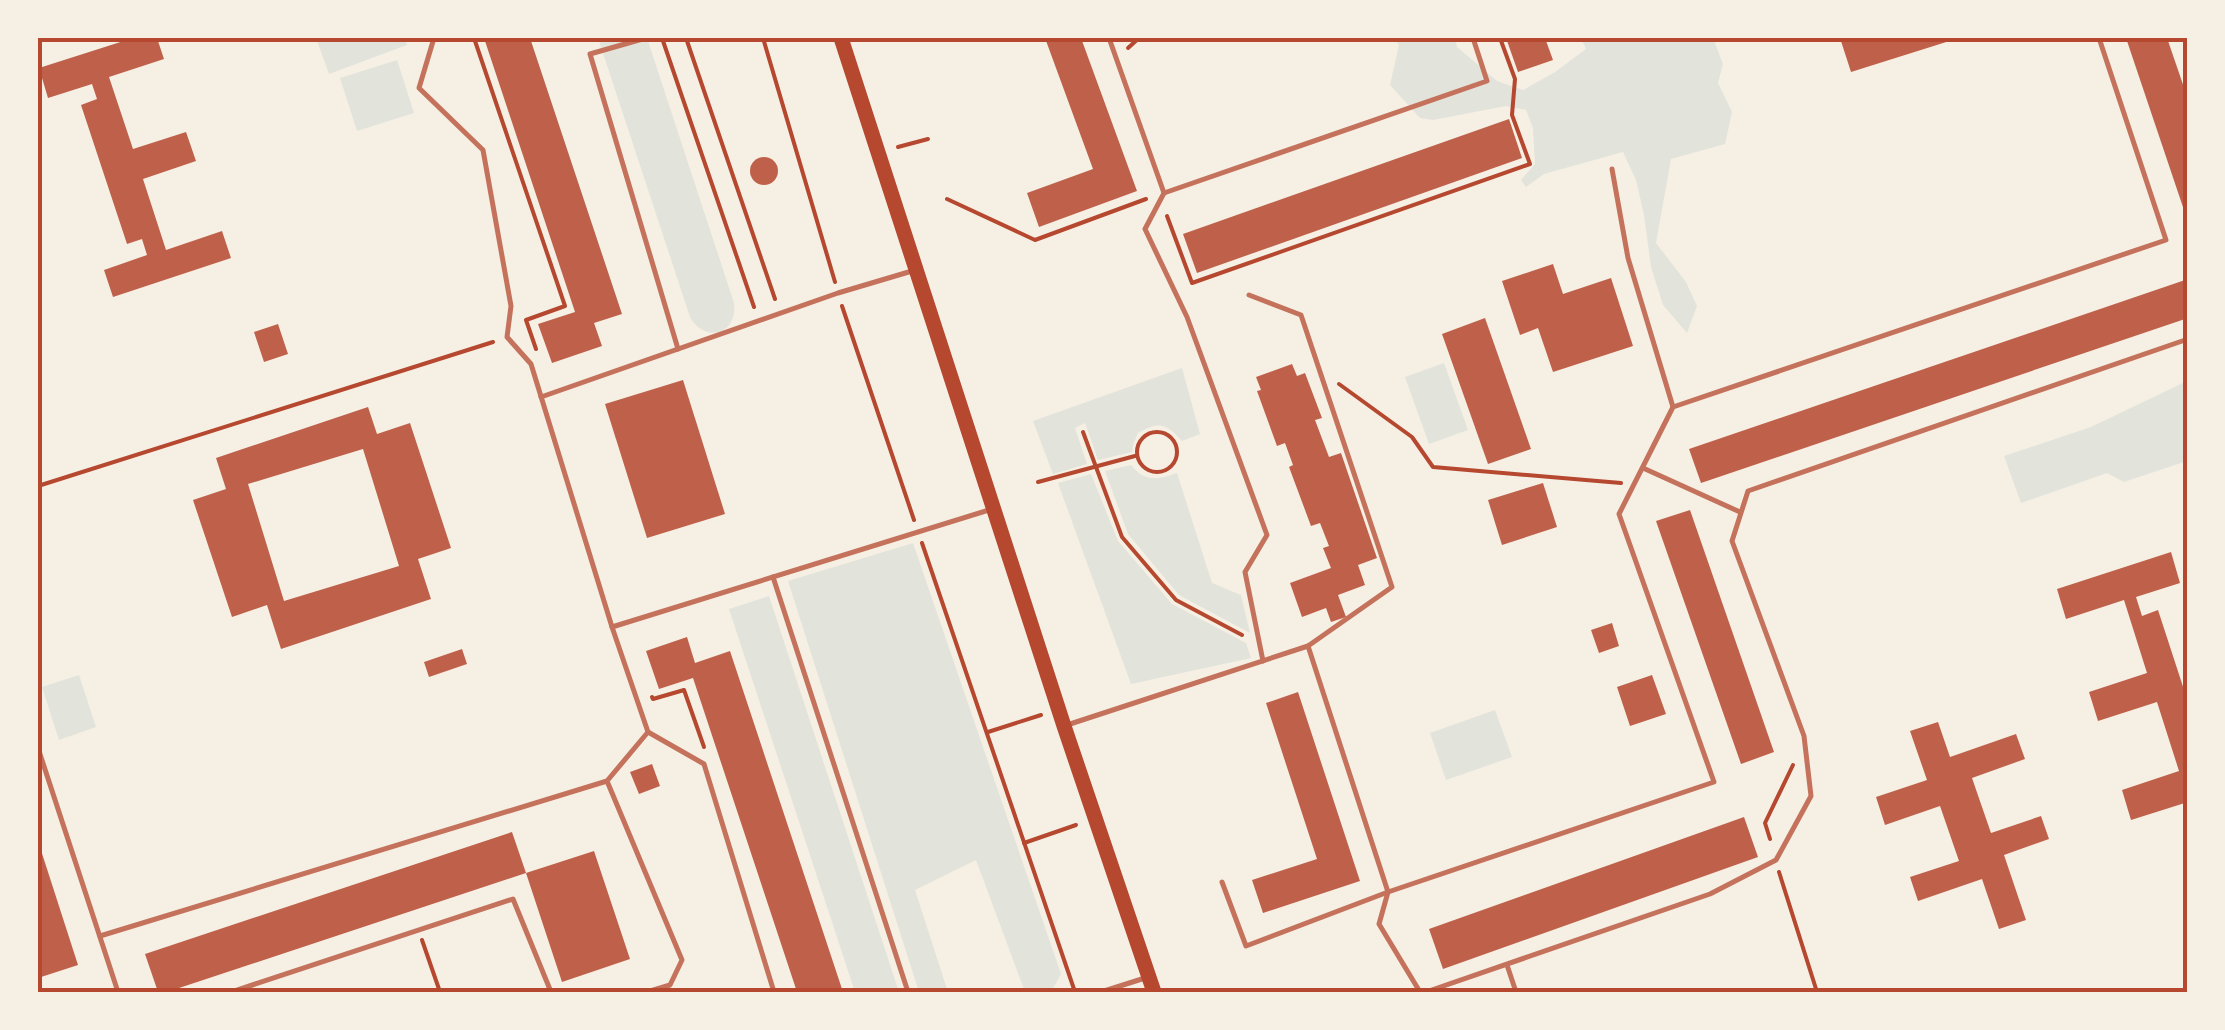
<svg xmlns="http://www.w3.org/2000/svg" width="2225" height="1030" viewBox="0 0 2225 1030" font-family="'PT Sans',sans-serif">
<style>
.green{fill:#e2e4dc}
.building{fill:#bf614a;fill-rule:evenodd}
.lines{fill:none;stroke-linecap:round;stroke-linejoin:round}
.path{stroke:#b5482f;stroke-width:4}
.service{stroke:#c5725c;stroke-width:5}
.secondary{stroke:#b5482f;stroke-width:15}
.neatline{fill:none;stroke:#b5482f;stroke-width:4}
</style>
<rect width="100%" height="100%" fill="#f6efe4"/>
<g class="green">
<path d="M316,38H405L407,45L329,74Z"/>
<path d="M598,38H647L734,303C738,334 705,344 690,317Z"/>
<path d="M1394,38H1455L1457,47L1497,81L1523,90L1555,72L1586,49L1581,38H1713L1723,64L1718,83L1732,112L1725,144L1671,159L1656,243L1686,282L1697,306L1687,333L1663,305L1651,267L1644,215L1636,180L1623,152L1544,174L1526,187L1521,180L1535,164L1533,128L1526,110L1506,106L1433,120L1420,118L1390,85L1399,45Z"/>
<path d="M397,60L414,113L357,131L340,78Z"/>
<path d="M1444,363L1468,430L1429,444L1405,377Z"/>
<path d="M1182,368L1200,434L1182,441C1166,423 1159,421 1138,433L1133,445L1132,452L1098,460L1085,423L1075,428L1087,464L1053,474L1033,421Z"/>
<path d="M2187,381V461L2124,482L2107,473L2021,503L2004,456L2091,427Z"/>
<path d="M1131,465C1144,482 1158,480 1177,473L1212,583L1241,595L1250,633L1179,595L1128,534L1105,471Z"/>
<path d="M1091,474L1118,541L1172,604L1246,643L1251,658L1131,684L1058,483Z"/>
<path d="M913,543L1061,974L1051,992H1025L976,860L915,890L948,992H919L788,581Z"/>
<path d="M769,596L899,992H855L729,609Z"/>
<path d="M79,675L96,727L59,740L42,687Z"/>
<path d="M1495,710L1512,757L1446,780L1430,733Z"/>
</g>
<g class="building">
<path d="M133,38H157L164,59L109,77L133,149L186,132L196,161L143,179L166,250L222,231L231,258L113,297L104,270L147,255L142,239L127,244L81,105L97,99L92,84L48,98L39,68Z"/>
<path d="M484,38H530L622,314L594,323L602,346L552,363L538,324L575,312Z"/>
<path d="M1045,38H1081L1137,191L1039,227L1027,193L1093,169Z"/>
<path d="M1506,38H1545L1553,60L1518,72Z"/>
<path d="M1840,38H1959L1851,72Z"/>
<path d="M2126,38H2167L2188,99V222Z"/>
<path d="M1509,119L1522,158L1197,273L1183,234Z"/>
<circle cx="764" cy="171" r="14"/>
<path d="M1553,264L1563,294L1611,278L1633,346L1553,372L1538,328L1520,335L1502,281Z"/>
<path d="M2188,279V318L1701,483L1689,449Z"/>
<path d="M1485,318L1531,449L1488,464L1442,334Z"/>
<path d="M278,324L288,354L264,362L254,332Z"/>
<path d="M1292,364L1297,376L1305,373L1322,418L1315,420L1329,457L1341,453L1377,558L1358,565L1365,585L1338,595L1346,617L1331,622L1326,608L1302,617L1290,583L1331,568L1323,548L1329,546L1320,523L1311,526L1289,467L1293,465L1285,443L1277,446L1257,391L1261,390L1256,377Z"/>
<path d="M683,380L725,514L647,538L605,404Z"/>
<path d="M368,407L377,434L410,423L451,548L418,559L431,599L281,649L267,605L232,617L193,500L226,489L216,458ZM363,449L399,566L284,601L248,484Z"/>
<path d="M1543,483L1557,527L1502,545L1488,500Z"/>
<path d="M1690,510L1774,752L1741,764L1656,521Z"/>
<path d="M2171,552L2180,583L2136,597L2142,616L2158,610L2188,702V802L2131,820L2122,790L2179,771L2157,702L2098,721L2089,692L2147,673L2124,600L2066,619L2057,589Z"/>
<path d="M1612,623L1619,646L1599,653L1591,630Z"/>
<path d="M687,637L695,663L730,651L843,992H797L693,678L659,689L646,651Z"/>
<path d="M462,649L467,664L429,677L424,662Z"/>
<path d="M1652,675L1666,714L1630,726L1617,687Z"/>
<path d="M1298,692L1360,881L1263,913L1252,880L1317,859L1266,703Z"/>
<path d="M1938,722L1950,757L2016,734L2025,759L1972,778L1991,833L2041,816L2049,839L2004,855L2026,920L1999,929L1982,879L1918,901L1910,877L1959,861L1940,806L1885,825L1876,797L1927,780L1910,731Z"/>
<path d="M652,764L660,786L639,794L630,772Z"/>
<path d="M1744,817L1758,857L1443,969L1429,929Z"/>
<path d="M512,832L526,873L167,992H158L145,954Z"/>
<path d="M38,841L78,965L38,978Z"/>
<path d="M594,851L630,959L562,982L526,873Z"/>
</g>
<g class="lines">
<g class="path">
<path d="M474,38L565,306L526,320L536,349"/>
<path d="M662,38L754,307"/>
<path d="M686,38L775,299"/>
<path d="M763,38L835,282"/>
<path d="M1128,48L1139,38"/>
<path d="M898,147L928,139"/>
<path d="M947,199L1035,240L1146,199"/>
<path d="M1167,216L1192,283L1530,164L1512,115L1515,79L1500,38"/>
<path d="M842,306L914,520"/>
<path d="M1339,384L1412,437L1433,467L1621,483"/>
<circle cx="1157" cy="452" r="20"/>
<path d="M1083,432L1122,537L1176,600L1242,635"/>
<path d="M1038,482L1135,456"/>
<path d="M38,486L493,342"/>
<path d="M922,543L1075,992"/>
<path d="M652,697L653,699L684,690L704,747"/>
<path d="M988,732L1041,715"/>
<path d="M1770,839L1765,823L1793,765"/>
<path d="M1024,843L1076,825"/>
<path d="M1779,872L1817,992"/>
<path d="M422,940L440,992"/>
</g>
<g class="service">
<path d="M434,38L419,88L483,150L511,306L507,337L531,364L612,627L648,732L704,764L774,992"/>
<path d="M646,38L590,54L678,349"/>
<path d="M1109,38L1164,193"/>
<path d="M1249,295L1301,315L1392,587L1308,646L1388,892L1379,924L1420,992"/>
<path d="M541,397L838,293L912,271"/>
<path d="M1673,407L2166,240L2099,38"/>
<path d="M1643,468L1740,512"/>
<path d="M773,577L908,992"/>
<path d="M612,627L992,509"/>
<path d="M1263,661L1245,572L1267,535L1187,317L1145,229L1164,193L1487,81L1473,38"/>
<path d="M1067,725L1308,646"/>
<path d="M38,748L118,992"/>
<path d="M607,781L682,960L670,985L647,992"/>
<path d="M1222,882L1246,946L1388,892L1714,782L1619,514L1673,407L1628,258L1612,169"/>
<path d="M100,936L607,781L648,732"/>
<path d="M1507,965L1516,992"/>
<path d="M231,992L513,899L551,992"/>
<path d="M1101,992L1145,978"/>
<path d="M1426,992L1710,894L1776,860L1811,796L1804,736L1732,541L1748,491L2188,339"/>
</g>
<path class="secondary" d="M841,38L1064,726L1154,992"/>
</g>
<rect width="2225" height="1030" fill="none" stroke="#f6efe4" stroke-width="80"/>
<rect x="40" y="40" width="2145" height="950" class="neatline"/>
</svg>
